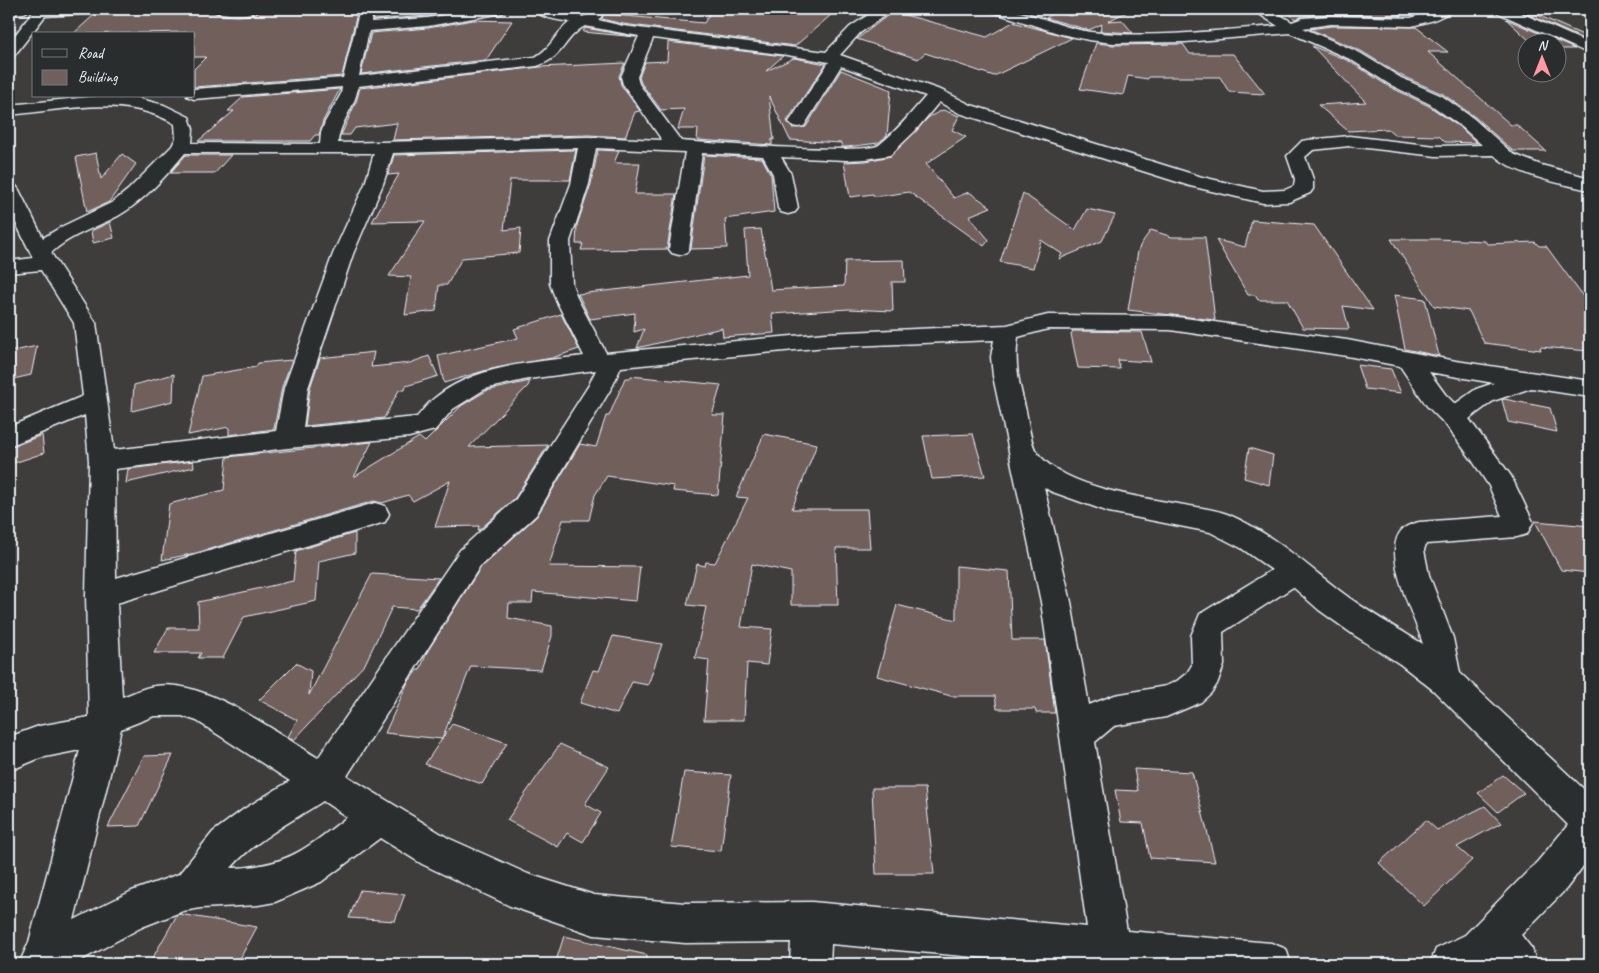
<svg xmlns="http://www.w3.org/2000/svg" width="1599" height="973" viewBox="0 0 1599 973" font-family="Caveat,sans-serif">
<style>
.building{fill:#715f5b;stroke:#e8f1f8}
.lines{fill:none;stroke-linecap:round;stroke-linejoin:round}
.minor-casing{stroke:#e8f1f8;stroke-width:3}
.minor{fill:#2a2d2e;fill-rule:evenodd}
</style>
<rect width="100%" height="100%" fill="#3f3c3c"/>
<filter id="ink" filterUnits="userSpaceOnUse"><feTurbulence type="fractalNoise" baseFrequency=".02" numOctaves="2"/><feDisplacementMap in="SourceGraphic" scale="10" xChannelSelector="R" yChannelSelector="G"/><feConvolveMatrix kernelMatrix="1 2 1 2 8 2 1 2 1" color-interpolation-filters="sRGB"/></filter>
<g filter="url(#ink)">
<g class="building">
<path d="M264,9H358L342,76L194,87V69L206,57H194V32L73,34L94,15L104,11L213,12L221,15L237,16L253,15Z"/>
<path d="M376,9H456L454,12L428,16L373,20Z"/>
<path d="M724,9H838L795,46L623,24L602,19L603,14L704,23L710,13H723Z"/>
<path d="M1073,9H1133L1108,21L1122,20L1133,33L1100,31L1102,24L1089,30L1046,18L1055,12L1071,16Z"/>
<path d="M1284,9H1393L1402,16L1331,14L1303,16L1295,19Z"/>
<path d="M1516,9H1524L1590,38V42Z"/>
<path d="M894,12L987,37L1013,22L1072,38L994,76L925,53L918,59L857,39L887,16Z"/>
<path d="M1506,19L1575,49H1559L1556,46V42H1531Z"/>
<path d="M473,20L512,21L486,60L361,74L371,33L428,28Z"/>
<path d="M1331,26L1416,27L1448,52H1428L1511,125H1517L1546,151H1513L1475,117L1443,94L1402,76L1361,51L1310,29Z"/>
<path d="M585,28L636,37L583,32Z"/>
<path d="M668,42L783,56L766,71L794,58L826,64L787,121L792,128L806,127L841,70L891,90L887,136L878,143L847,147H842L841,143L790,140L769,96L774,140L772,139V145L697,140L698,129H678L684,109L661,110L641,83L639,77L645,62L667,61Z"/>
<path d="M1096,43L1113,45L1183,44L1190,54H1233L1265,94L1229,92L1220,77H1148V79L1128,76L1123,95L1080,89Z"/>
<path d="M1312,46L1349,61L1388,86L1429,106L1461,128L1477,143L1445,142L1439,136L1395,135L1388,129L1348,131L1318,105L1366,102Z"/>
<path d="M625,63L619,76L621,85L640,111L635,112L625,137L588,135L393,140L397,123L355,128L350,135H341L356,102L360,88L540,67Z"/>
<path d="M340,89L323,121L319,135H315L310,141H198L234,111H228L243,97Z"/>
<path d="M943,110L959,116L952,130L966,137L926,164L954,198L969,192L991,207L969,216L989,240L984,246L909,192L881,196H874L873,194L850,197L844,162L866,161L891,156L929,117Z"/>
<path d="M576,150L570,180H510L504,230L521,228L519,253L462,258L447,285H439L436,311L405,315L411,277L389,276L425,221L372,222L399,174L388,175L394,155Z"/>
<path d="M598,150L619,151L614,163H640L635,194H676L667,249L581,250L583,244H576L577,225L591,184Z"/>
<path d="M96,153L101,179L122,154L136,164L109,202L87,212L76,157Z"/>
<path d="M186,155H231L215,173H170Z"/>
<path d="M704,155L762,158L771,175L774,212L725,219L727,248L691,249Z"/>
<path d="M1023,193L1075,230L1087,209L1115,215L1102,241L1059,259L1062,254L1041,240L1033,268L1000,262Z"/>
<path d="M1252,220L1314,225L1373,310L1343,306L1349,329L1303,328L1287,300H1258L1255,295H1248L1216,240L1245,247Z"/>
<path d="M110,222L114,238L93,243L91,231Z"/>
<path d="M761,229L771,290L844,286L845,261L904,260L905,282H892L893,311L849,309L772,314L774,333L723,337L722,328L637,348L644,329L634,332L635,313L590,319L578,294L748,275L745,230Z"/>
<path d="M1151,230L1172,237H1205L1215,320L1128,310L1138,251L1141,244Z"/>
<path d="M1391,239H1437L1485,241L1487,244L1535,242L1539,246H1546L1590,306V351L1540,347L1541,350L1484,343L1469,311L1434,306Z"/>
<path d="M1394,295L1425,299L1439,356L1405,349Z"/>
<path d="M561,314L579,349L552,358L487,370L444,383L438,356L518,338L514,329Z"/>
<path d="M1073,331L1142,332L1151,362L1118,360L1120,369L1078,368L1071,334Z"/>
<path d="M37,346L31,375L9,380V352Z"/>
<path d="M374,352L371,367L410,363L429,356L438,376L406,386L405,390H399L384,418L305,426L310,388L320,358Z"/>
<path d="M292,360L282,387L274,429L229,435V427L188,435L202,376L256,367L258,363Z"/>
<path d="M1357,365L1391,369L1401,393L1365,389Z"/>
<path d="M174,374L173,401L132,411L134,385Z"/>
<path d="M631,376L721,385L712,415H725L718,495L673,491L674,486L607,476L595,495L589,520H563L549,566L640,567L636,601L533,592L532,603H509L508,618L552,626V636L541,670L471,666L442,739L385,733L407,684L417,670H420L427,652L481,567L537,516L580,444L596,447L606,416H609L625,378H631Z"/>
<path d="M530,381L528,386L469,447L548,445L515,498L478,531L479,526L435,527L450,481L413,501L408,495L382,503L374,501L196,553L162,560L169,504L224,490L227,457L372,442L354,477L419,437L425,442L461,406L486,391Z"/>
<path d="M1504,399L1550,408L1557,432L1508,422L1502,400Z"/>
<path d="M764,434L817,444L792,509H867L870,548H836L838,605H791V572L752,564L741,627L772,629L767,665L747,663L744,720H704L709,660L695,658L706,607L687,605L697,564L705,566L706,562L715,563L748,498L736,497Z"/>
<path d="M973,434L985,476L932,479L923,436Z"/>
<path d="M42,435L44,453L11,464L9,448Z"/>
<path d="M1249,448L1273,455L1269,485L1244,478Z"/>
<path d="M193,461L194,467L126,483L128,469Z"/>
<path d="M1535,521L1590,526V573L1561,570Z"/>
<path d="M355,533V553L319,561L316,601L244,617L223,658H198L201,653H154L168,628H199L198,602L293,581L296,551Z"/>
<path d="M956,566L1009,571L1012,640H1045L1055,713H1036L1035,709H997L995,696H951L877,676L897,605L956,620Z"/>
<path d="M372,574L439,578L417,609L392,607L365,664L294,740L288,737L297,720L259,700L296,663L311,671L309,695Z"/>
<path d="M613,636L662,644L648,685L632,682L617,714L580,703L593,670L599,671Z"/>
<path d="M452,724L507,743L482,784L425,764Z"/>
<path d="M560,744L609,767L585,804L601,813L583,842L567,833L558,847L507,820Z"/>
<path d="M173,755L139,826L108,827L144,756Z"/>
<path d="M1134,769L1192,772L1215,862L1150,858L1143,823L1121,822L1115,790L1138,791Z"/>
<path d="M684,772L731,775L721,851L671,847Z"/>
<path d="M1503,775L1524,793L1498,812L1478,793Z"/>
<path d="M872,788H925L934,874H876Z"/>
<path d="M1485,806L1501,823L1457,847L1472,860L1424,906L1379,863L1426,820L1437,830Z"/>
<path d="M360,890L405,894L395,921L349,918Z"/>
<path d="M179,914L257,927L237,964H184L152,959L177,915Z"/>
<path d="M564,936L647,955L646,964H555Z"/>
</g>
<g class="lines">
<g class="minor-casing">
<g id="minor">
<path d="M9,9H31L24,13L9,14Z"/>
<path d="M35,9H104L97,13L45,16L14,56L9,58V43Z"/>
<path d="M212,9H262C257,16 217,16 212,9Z"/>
<path d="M360,9H374L371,22L428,18L479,9H509L502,13L428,26L369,31L359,76L535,57C551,49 556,32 570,22C559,20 540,18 533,9H552L582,17L595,12L600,13L602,16L598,20L623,26L826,52L850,27L877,9H893L860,33L840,55L943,91L971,105L1202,177L1263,191L1285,190L1294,186L1295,179L1287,156L1302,141L1308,140L1349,136L1436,146L1482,145L1462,127L1430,104L1389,84L1350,59L1290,33L1185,42L1113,43L1089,40L1061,34L993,12L991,9C1026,7 1057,28 1091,32C1153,39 1216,30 1278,26L1256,12L1254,9H1270L1292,22L1303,18L1331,16L1411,18L1435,9H1453L1451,12L1434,20L1412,26L1331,24L1303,28L1360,53L1401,78L1442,96L1474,119L1513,154L1541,165L1590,178V190C1562,184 1515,175 1494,155L1436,156L1349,146L1313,150L1305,157L1313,179V189L1310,193L1289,202L1263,203L1190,186L959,113L939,102L915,131L890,155L866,159L846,160L781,157L791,174L798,208L795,212L788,214L781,212L778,208L773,174L763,156L702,153L689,249L686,253L679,255L672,253L669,249L685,152L596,148L589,184L570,241L572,284L578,300L606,353L826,333L1007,325L1048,315L1170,316L1347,340L1456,361L1590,381V397L1531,388L1493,401L1469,419L1511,476L1533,522L1527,534L1517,537L1426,544L1424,550L1429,575L1453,638L1460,673L1590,795V857L1566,889L1521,935L1532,949L1537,964H1430L1436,949L1465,935L1538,861L1568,825L1433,690L1400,664L1354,635L1319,610L1293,587L1223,632L1224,665L1217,684L1211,693L1201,702L1166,717L1114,726L1095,742L1127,931L1271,943L1286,949L1291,964H1053L831,944L830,964H790L791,942L685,943L594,935L510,906L422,864L380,838L321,882L275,902L258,905L201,908L183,911L142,927L74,964H19L29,942L80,750L40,758L9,771V737L39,726L89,717L86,595L89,461L85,415L9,446V427L83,396L74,323L41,270L9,273V261L33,258L9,209V184L16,186L19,190L43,238L61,227L113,202L128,190L172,146L176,138L175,124C124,94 65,110 9,115V105L99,96H139L140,99L164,105L189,117L193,129L192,143L320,144L321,133L325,122L341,94L342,87L194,99L187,96H194V89L343,78ZM585,26L639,36L621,77L623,84L662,140L588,137L338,143C339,122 356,107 358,86L537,66C565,57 563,38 585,26ZM653,38L787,55L829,62L789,122L792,126L798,127L804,126L841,66L926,96C911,113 897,131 879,145C867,155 707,143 681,141L639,84L637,77ZM578,148L571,184L550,241V284L556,300L584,356C535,362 476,365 436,397C429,402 423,410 417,417L303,428L308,388L353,254L383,184L393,153ZM185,153H374L365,184L333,254L284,388L276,431L114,450L96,323L51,253C70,235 95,228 118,216C144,201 166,176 185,153ZM1048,329L1170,330L1347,356L1400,366L1427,406L1446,425L1472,460L1489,486L1502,516L1419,522C1413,524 1407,525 1402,530C1380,552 1416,619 1423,644C1395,627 1366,611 1340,591C1304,563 1270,532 1227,514C1216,510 1203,508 1190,506C1147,498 1063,489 1036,451C1031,444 1028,421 1026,411C1019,384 1014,364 1018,337ZM994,340L991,357L993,376L1041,602L1087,927L812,902L685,903L594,895L528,874L448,838L347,776L480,566L536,515L613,385L621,367L826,347ZM596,370L589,385L516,499L460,550L318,758C275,732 205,678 155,686C144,687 132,694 122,697L117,603L385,522L389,514L385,506L375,503L116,578L115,469L288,448L409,437L435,430L453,409L485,389L528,379ZM1429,372L1494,383L1476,389L1455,404L1445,394ZM1044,487L1050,491L1109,512L1210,532L1241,548L1272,570L1200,614L1191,636L1192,665L1187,673L1177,681L1166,686L1115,695L1089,705L1071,602ZM154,716H182L197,721L290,781L244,809L213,832L179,874L132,891L74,920L121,729ZM323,801L347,817C306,849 286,867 231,868C255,840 292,821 323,801Z"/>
<path d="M1494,9H1512L1590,44V54L1496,12Z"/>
</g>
</g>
<use href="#minor" class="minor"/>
</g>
</g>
<rect width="1599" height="973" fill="none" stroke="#2a2d2e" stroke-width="30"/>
<rect x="15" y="15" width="1569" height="943" fill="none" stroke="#e8f1f8" stroke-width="2" filter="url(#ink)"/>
<rect x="32" y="32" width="162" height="65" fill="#2a2d2e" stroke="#767b7f"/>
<rect x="42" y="49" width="25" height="8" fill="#2a2d2e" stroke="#767b7f"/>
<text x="78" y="58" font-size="15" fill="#e8f1f8">Road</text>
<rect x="42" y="70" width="25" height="15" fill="#715f5b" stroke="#767b7f"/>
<text x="78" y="82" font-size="15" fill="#e8f1f8">Building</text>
<g transform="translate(1542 58)"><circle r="24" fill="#2a2d2e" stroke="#767b7f"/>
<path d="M0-4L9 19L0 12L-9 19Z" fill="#ff9aa2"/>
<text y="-8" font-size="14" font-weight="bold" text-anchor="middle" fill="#e8f1f8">N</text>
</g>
</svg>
